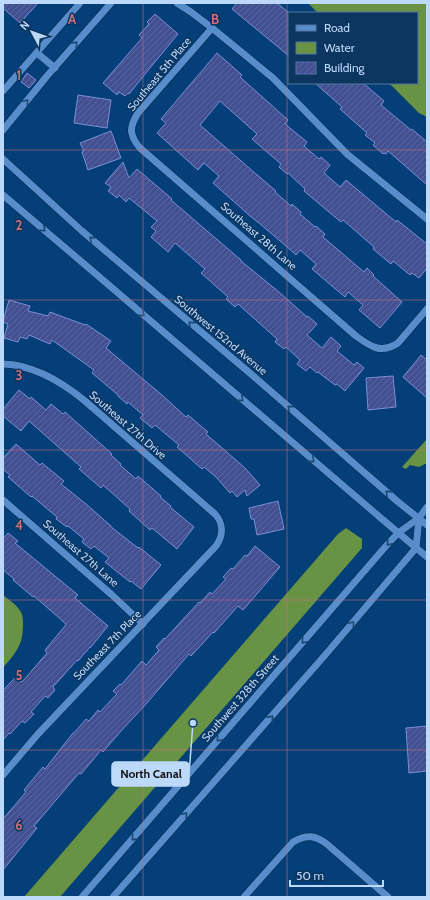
<svg xmlns="http://www.w3.org/2000/svg" width="430" height="900" viewBox="0 0 430 900" font-family="Cabin,sans-serif">
<style>
.water{fill:#689345}
.building{fill:url(#building-hatch);stroke:#7c8dd5}
.lines{fill:none;stroke-linecap:round;stroke-linejoin:round}
.minor-casing{stroke:#00264f;stroke-width:8}
.minor{stroke:#578dca;stroke-width:7}
.oneway{stroke:#1b4775}
.grid{fill:none;stroke:#cc6f7c;stroke-width:1;stroke-opacity:0.55}
.labels{text-anchor:middle;dominant-baseline:central;stroke-width:3;stroke-linejoin:round;paint-order:stroke}
.street-label{font-size:11px;fill:#bdd9fa;stroke:#0c3660}
.grid-label{font-size:13px;text-anchor:middle;font-weight:bold;fill:#cc6f7c;stroke:#0c3660;stroke-width:3;stroke-linejoin:round;paint-order:stroke}
.leader{fill:none;stroke:#bdd9fa;stroke-width:1.5}
.callout-dot{fill:#bdd9fa;stroke:#0c3660;stroke-width:1.5}
.callout{fill:#bdd9fa;stroke:#bdd9fa;stroke-width:1.5}
.callout-label{font-size:12px;text-anchor:middle;font-weight:bold;fill:#111}
</style>
<defs>
<pattern id="building-hatch" width="6" height="6" patternUnits="userSpaceOnUse"><rect width="6" height="6" fill="#425092"/><path d="M-1 1l2-2M0 6l6-6M5 7l2-2" fill="none" stroke="#5b69a2"/></pattern>
</defs>
<rect width="100%" height="100%" fill="#044077"/>
<g class="water">
<path d="M303,3H427V117L419,113L389,83H417V13H318L309,4Z"/>
<path d="M427,439V463L419,467L410,465L406,469L402,467Z"/>
<path d="M346,528L362,539V548L60,897H24L338,534Z"/>
<path d="M3,595C9,600 17,605 21,612C23,616 23,620 23,624C23,646 16,652 3,668Z"/>
</g>
<g class="building">
<path d="M3,3H38L20,23L3,8Z"/>
<path d="M237,3H277L289,13V56L232,9Z"/>
<path d="M155,14L178,34L150,68L129,94L128,93L125,96L119,92L117,95L103,83L142,38L139,35L149,24L147,22Z"/>
<path d="M217,53L242,75L240,77L288,120L285,124L307,142L304,146L319,159L321,157L330,165L324,173L340,187L346,180L396,222L397,220L427,244V268L419,278L412,273L410,275L393,261L391,264L373,249L374,247L343,220L341,222L304,191L305,189L288,173L287,174L279,167L281,164L252,139L257,134L220,101L200,125L256,174L276,191L275,192L291,206L292,204L301,212L300,214L315,227L316,226L325,234L323,237L364,272L367,268L374,275L373,276L402,302L380,328L359,310L363,305L348,292L345,297L312,269L316,264L300,250L296,255L286,246L259,223L250,216L213,183L219,176L204,163L198,170L157,133L166,123L161,119Z"/>
<path d="M27,73L36,80L29,88L21,82Z"/>
<path d="M315,83H363L384,101L381,105L411,130L412,129L427,142V185L388,151L386,154L384,153L383,154L373,145L375,143L365,135L367,133L340,109L342,107Z"/>
<path d="M78,95L111,100L107,128L74,123Z"/>
<path d="M111,131L121,158L88,170L82,152L84,151L80,143Z"/>
<path d="M123,162L129,178L137,169L172,199L171,200L241,260V261L279,292L307,317L308,316L317,324L307,335L322,348L331,337L341,346L337,351L354,365L357,362L364,368L345,391L337,384L335,385L318,372L317,373L310,367L306,371L297,364L300,360L286,347L284,349L275,342L277,339L238,304L235,307L226,299L228,297L201,273L205,269L175,243L168,252L151,237L156,231L151,227L157,221L129,198L126,202L119,195L117,198L108,191L111,187L105,183Z"/>
<path d="M9,300L30,306L28,311L48,316L50,312L85,325L86,324L111,341L106,348L162,395L186,417L188,415L208,432L206,434L245,468L260,485L247,496L245,490L237,497L232,491L230,493L216,477L204,467L202,469L177,447L179,445L155,425L152,428L140,418L143,415L128,402L127,404L118,396V395L92,373L94,370L52,340L50,344L29,335L27,339L20,337L18,342L4,338L8,324L3,322V321Z"/>
<path d="M421,355L427,360V398L403,377Z"/>
<path d="M393,376L396,407L368,410L366,378Z"/>
<path d="M19,390L30,399L31,397L46,410L51,404L63,414L65,412L112,454L111,455L121,464L120,465L136,479L138,476L161,496L160,497L171,506L170,507L194,527L177,549L152,528L150,530L129,511L130,509L103,485L101,488L79,469L81,467L29,421L21,431L3,416V409Z"/>
<path d="M16,444L40,465L42,463L64,481L61,484L86,504L111,526H110L138,548L139,547L161,565L141,589L131,581L130,582L105,562L109,558L94,546L91,549L82,542L84,539L68,526L67,527L56,519L57,517L32,496L31,497L8,477L10,475L3,469V458Z"/>
<path d="M278,501L284,529L257,535L254,519H251L249,508Z"/>
<path d="M8,533L18,541L15,543L67,586L78,595L75,598L108,626L90,648V647L78,661L77,660L53,687L55,690L48,698L45,696L31,712L34,714L25,723L22,721L10,734L9,733L3,740V690L16,677L22,682L47,653L45,650L65,626L66,624L34,596L33,597L13,580L14,579L3,570V539Z"/>
<path d="M255,546L280,567L243,610L238,606L214,633L213,632L191,656L189,654L146,704L120,732L103,752L101,750L81,774L79,773L34,826L37,828L3,870V819L26,792L24,790L43,767L45,769L73,733H74L86,719L89,721L98,710L100,712L117,694L113,691L120,684L121,685L142,661L146,665L159,650L156,647L164,638L165,639L199,602L200,603L210,592L212,594L226,579L223,577L231,568L233,569L245,555L247,556Z"/>
<path d="M427,726V771L409,773L406,728Z"/>
</g>
<g class="lines">
<g class="minor-casing">
<g id="minor">
<path d="M177,3L191,12L212,28L273,78L347,154L427,219"/>
<path d="M212,28L138,113C129,127 129,135 140,148L356,336C371,347 381,354 398,343L427,309"/>
<path d="M37,53L55,68"/>
<path d="M3,91L80,3"/>
<path d="M3,130L47,76L111,3"/>
<path d="M3,159L82,231L251,374L397,501L427,525"/>
<path d="M3,195L83,263L382,519L427,557"/>
<path d="M3,364C34,365 62,382 85,401L215,514C224,524 223,536 216,546L38,734L3,775"/>
<path d="M3,500L112,595L143,624"/>
<path d="M82,897L386,546L398,533L419,518L427,507"/>
<path d="M113,897L326,654L416,548L419,518"/>
<path d="M244,897L293,842C306,834 316,835 328,845L388,897"/>
</g>
</g>
<use href="#minor" class="minor"/>
</g>
<defs><path id="oneway-chevron" d="M-2-3.5L2.5 0L-2 3.5" fill="none" stroke-width="1.6" stroke-linecap="round" stroke-linejoin="round"/></defs>
<g class="oneway">
<use href="#oneway-chevron" transform="translate(75 44) rotate(-49)"/>
<use href="#oneway-chevron" transform="translate(26 102) rotate(-50)"/>
<use href="#oneway-chevron" transform="translate(43 229) rotate(40)"/>
<use href="#oneway-chevron" transform="translate(92 239) rotate(-140)"/>
<use href="#oneway-chevron" transform="translate(142 314) rotate(41)"/>
<use href="#oneway-chevron" transform="translate(191 324) rotate(-140)"/>
<use href="#oneway-chevron" transform="translate(241 399) rotate(41)"/>
<use href="#oneway-chevron" transform="translate(290 408) rotate(-139)"/>
<use href="#oneway-chevron" transform="translate(312 460) rotate(41)"/>
<use href="#oneway-chevron" transform="translate(388 493) rotate(-139)"/>
<use href="#oneway-chevron" transform="translate(389 543) rotate(132)"/>
<use href="#oneway-chevron" transform="translate(352 624) rotate(-50)"/>
<use href="#oneway-chevron" transform="translate(304 641) rotate(131)"/>
<use href="#oneway-chevron" transform="translate(271 718) rotate(-49)"/>
<use href="#oneway-chevron" transform="translate(219 739) rotate(131)"/>
<use href="#oneway-chevron" transform="translate(185 815) rotate(-48)"/>
<use href="#oneway-chevron" transform="translate(134 838) rotate(131)"/>
</g>
<path class="grid" d="M143,3V897M287,3V897M3,150H427M3,300H427M3,450H427M3,600H427M3,750H427"/>
<g class="labels">
<g class="street-label">
<text transform="translate(159 74) rotate(-50)">Southeast 5th Place</text>
<text transform="translate(259 236) rotate(41)">Southeast 28th Lane</text>
<text transform="translate(221 335) rotate(40)">Southwest 152nd Avenue</text>
<text transform="translate(128 425) rotate(41)">Southeast 27th Drive</text>
<text transform="translate(81 553) rotate(41)">Southeast 27th Lane</text>
<text transform="translate(107 645) rotate(-46)">Southeast 7th Place</text>
<text transform="translate(240 698) rotate(-49)">Southwest 328th Street</text>
</g>
</g>
<g class="grid-label">
<text x="72" y="24">A</text>
<text x="215" y="24">B</text>
<text x="19" y="80">1</text>
<text x="19" y="230">2</text>
<text x="19" y="380">3</text>
<text x="19" y="530">4</text>
<text x="19" y="680">5</text>
<text x="19" y="830">6</text>
</g>
<path class="leader" d="M193 723L189 774"/>
<circle class="callout-dot" cx="193" cy="723" r="4"/>
<rect class="callout" x="112" y="762" width="77" height="24" rx="4"/>
<g class="callout-label">
<text x="151" y="778">North Canal</text>
</g>
<rect width="430" height="900" fill="none" stroke="#bdd9fa" stroke-width="8"/>
<rect x="288" y="12" width="130" height="72" fill="#0c3660" stroke="#53779e"/>
<rect x="296" y="25" width="20" height="6" fill="#578dca" stroke="#53779e"/>
<text x="324" y="32" font-size="12" fill="#bdd9fa">Road</text>
<rect x="296" y="42" width="20" height="12" fill="#689345" stroke="#53779e"/>
<text x="324" y="52" font-size="12" fill="#bdd9fa">Water</text>
<rect x="296" y="62" width="20" height="12" fill="url(#building-hatch)" stroke="#53779e"/>
<text x="324" y="72" font-size="12" fill="#bdd9fa">Building</text>
<g transform="translate(32 32) rotate(311)" stroke="#0c3660" stroke-width="3" paint-order="stroke">
<path d="M0-3L7 15L0 10L-7 15Z" fill="#bdd9fa"/>
<text y="-6" font-size="11" font-weight="bold" text-anchor="middle" fill="#bdd9fa">N</text>
</g>
<path d="M290 880v6h93v-6" fill="none" stroke="#bdd9fa" stroke-width="2"/>
<text x="296" y="880" font-size="12" fill="#bdd9fa" stroke="#0c3660" stroke-width="3" paint-order="stroke">50 m</text>
</svg>
